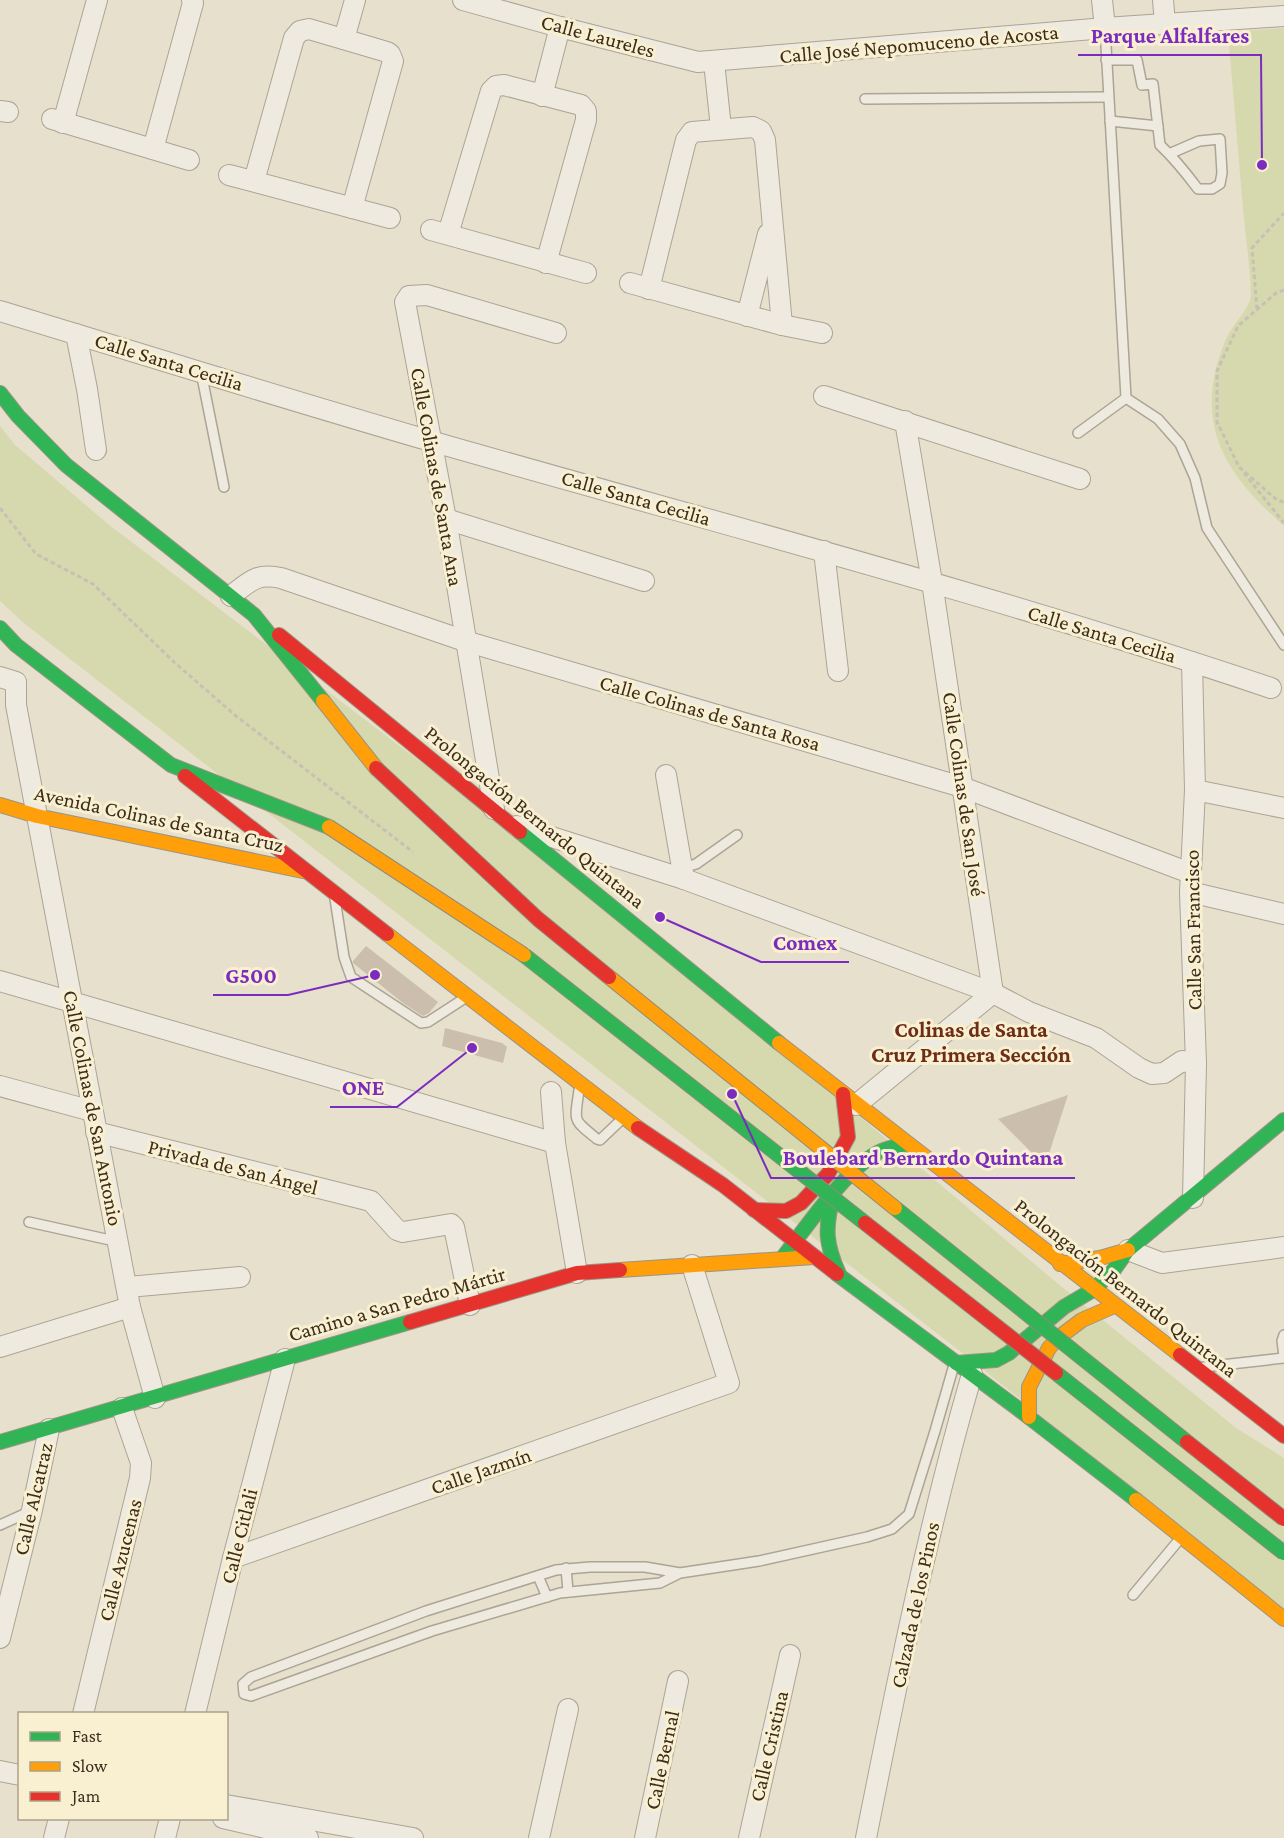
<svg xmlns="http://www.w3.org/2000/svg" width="1284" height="1838" viewBox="0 0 1284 1838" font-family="'Crimson Pro',serif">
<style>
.green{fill:#d6d8ad}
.building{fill:#ccbeac}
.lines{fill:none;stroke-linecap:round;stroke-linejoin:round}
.lane-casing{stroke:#aca495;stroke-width:12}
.street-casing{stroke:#aca495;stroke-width:22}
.fast-casing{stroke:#9c9485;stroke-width:16}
.slow-casing{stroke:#9c9485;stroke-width:16}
.jam-casing{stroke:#9c9485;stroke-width:16}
.path{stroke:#c7c1b5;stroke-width:3;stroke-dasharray:4.5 3;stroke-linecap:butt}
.lane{stroke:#eeeadf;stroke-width:9}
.street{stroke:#eeeadf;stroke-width:20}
.fast{stroke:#30b455;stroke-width:14}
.slow{stroke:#ff9f0a;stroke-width:14}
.jam{stroke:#e5322d;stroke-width:14}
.fast-bridge-casing{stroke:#918a7c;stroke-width:16;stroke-linecap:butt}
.slow-bridge-casing{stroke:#918a7c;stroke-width:16;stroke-linecap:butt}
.jam-bridge-casing{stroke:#918a7c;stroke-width:16;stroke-linecap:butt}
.fast-bridge{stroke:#30b455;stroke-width:14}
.slow-bridge{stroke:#ff9f0a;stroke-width:14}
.jam-bridge{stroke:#e5322d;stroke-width:14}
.labels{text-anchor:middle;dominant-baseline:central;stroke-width:6;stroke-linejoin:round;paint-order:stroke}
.street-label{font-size:21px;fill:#3c2d1c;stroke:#f9efd1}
.neighbourhood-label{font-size:22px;font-weight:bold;fill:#6e2d16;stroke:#f9efd1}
.leader{fill:none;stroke:#7b2cbf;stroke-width:2}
.callout-dot{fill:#7b2cbf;stroke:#f9efd1;stroke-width:2}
.callout-label{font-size:22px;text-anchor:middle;font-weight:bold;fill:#7b2cbf;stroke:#f9efd1;stroke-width:6;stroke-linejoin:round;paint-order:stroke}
</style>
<rect width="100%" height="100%" fill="#e7e0cc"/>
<g class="green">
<path d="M1284,28V526C1222,471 1192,421 1226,339C1231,327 1251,307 1251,295C1250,267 1246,238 1243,209C1238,150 1233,91 1228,32Z"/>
<path d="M0,426L14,444L108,524L615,910L1051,1278L1236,1428L1284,1458V1610L970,1359L25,624L0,601Z"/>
</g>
<g class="building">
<path d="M366,946L438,1002L429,1013L423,1016L403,1003L353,963V961Z"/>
<path d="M445,1028L502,1043L507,1047L503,1063L442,1046Z"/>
<path d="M1068,1095L1045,1166L998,1119Z"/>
</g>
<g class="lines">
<g class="lane-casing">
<g id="lane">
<path d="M1106,60H1137L1142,85L1153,84L1160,145C1175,159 1186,173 1198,189H1212L1220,184L1222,173L1220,139L1199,141L1169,154"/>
<path d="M865,99L1108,97"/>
<path d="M1110,121L1158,126"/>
<path d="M201,372L224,487"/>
<path d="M1126,398L1158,419L1180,444L1195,478L1207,528L1284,645"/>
<path d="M1078,433L1126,398L1105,28"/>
<path d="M682,868L696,864L737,835"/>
<path d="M335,899L344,957L351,977L421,1023L428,1022L465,998"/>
<path d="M579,1090C575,1122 571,1118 597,1139L600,1140L621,1120"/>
<path d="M29,1222L119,1242"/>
<path d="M1284,1335L1282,1341L1284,1356"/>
<path d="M1204,1367L1284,1358"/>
<path d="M0,1525L31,1511"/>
<path d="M566,1568L568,1591"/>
<path d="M680,1573L645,1567H590L556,1570L426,1611L251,1677L243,1684L244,1694L251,1696L432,1631L560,1593L660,1583L680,1573L759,1561L867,1537L892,1529L909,1514L935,1431L954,1365"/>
<path d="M538,1576L547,1597"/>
<path d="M1133,1595L1179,1540"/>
</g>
</g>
<g class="street-casing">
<g id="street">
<path d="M463,0L560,27L698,62L1105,28L1284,16"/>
<path d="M1102,0L1105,28"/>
<path d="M1163,0L1165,24"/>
<path d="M344,39L355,0"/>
<path d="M714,62L721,128"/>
<path d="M542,96L560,27"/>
<path d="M0,111L8,112"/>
<path d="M52,119L189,160"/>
<path d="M63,123L97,0"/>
<path d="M153,149L193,3L192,0"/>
<path d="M229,175L390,218"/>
<path d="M254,181L294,38L300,31L309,29L387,52L390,54L393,61L352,208"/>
<path d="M431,230L586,273"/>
<path d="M448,234L491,91L496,86L504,85L581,105L586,111V120L546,263"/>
<path d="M630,283L782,325L822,333"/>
<path d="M649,289L686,140L692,132L753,127L761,131L765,140L782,325"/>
<path d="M0,311C145,355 289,400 434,442C713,522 995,595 1271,688"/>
<path d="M747,316L768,234"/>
<path d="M76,334L87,389L96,450"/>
<path d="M824,396L1080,479"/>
<path d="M446,519L644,581"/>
<path d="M824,551L838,671"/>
<path d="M231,596C250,581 256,573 281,578L465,641L962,787L1190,873"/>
<path d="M1192,662L1195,790L1190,892L1196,1063L1193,1198"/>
<path d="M0,677L16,682V705L130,1307L155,1398"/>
<path d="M666,775L684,879"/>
<path d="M1195,790L1284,808"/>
<path d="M494,809L446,519L405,302L409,296L427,295L556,333"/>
<path d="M517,826L684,879L993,993L1029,1012L1096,1038L1139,1068L1152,1074L1164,1073L1182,1061L1196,1063"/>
<path d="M1190,892L1284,914"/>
<path d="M0,981L555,1143"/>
<path d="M0,1086L92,1111"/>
<path d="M551,1092L555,1143L577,1273"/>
<path d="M856,1105L993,993L932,582L905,421"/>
<path d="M96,1132L371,1201L397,1230L403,1232L451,1224L454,1227L470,1305"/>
<path d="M1128,1250L1162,1263L1284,1247"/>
<path d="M128,1287L240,1277"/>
<path d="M0,1347L130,1307"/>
<path d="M233,1558L729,1383L692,1265"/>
<path d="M0,1638L32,1510L49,1429"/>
<path d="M83,1714L140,1478L141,1463L122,1408"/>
<path d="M195,1714L233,1558L285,1359"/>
<path d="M0,1771L20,1775"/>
<path d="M226,1805L413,1838"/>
<path d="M223,1818L308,1838"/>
<path d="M54,1838L59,1818"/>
<path d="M165,1838L170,1818"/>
<path d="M539,1838L568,1709"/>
<path d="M645,1838L678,1681"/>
<path d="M749,1838L790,1655"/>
<path d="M866,1838C897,1682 928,1526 972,1374"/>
</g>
</g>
<g class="fast-casing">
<g id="fast">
<path d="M0,393L18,416L66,465L254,615L323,701"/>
<path d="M0,628L16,645L171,765L329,827"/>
<path d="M520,832L779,1043"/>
<path d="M833,1196C825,1228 825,1243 839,1274"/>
<path d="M784,1256C807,1226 846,1169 879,1152C887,1148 897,1146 906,1144"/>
<path d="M837,1274L1017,1408L1136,1500"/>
<path d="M956,1363L996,1360L1009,1353L1064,1307L1093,1290L1113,1271L1128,1250L1284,1120"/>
<path d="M0,1442L410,1322"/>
</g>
</g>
<g class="slow-casing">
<g id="slow">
<path d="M323,701L376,768"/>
<path d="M0,805L37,816L303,871"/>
<path d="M387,934L638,1128"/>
<path d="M779,1043L1180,1355"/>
<path d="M1060,1264L1100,1258L1128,1250"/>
<path d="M620,1270L814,1257"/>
<path d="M1029,1417V1387L1049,1348L1058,1338L1082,1320L1114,1306"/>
<path d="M1136,1500L1284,1619"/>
</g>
</g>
<g class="jam-casing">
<g id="jam">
<path d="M279,635L520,832"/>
<path d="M185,776L387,934"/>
<path d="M638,1128L723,1185L837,1274"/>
<path d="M754,1210L786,1211L801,1203L828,1174L848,1137L843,1094"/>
<path d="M410,1322L577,1273L620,1270"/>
<path d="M1180,1355L1284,1436"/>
</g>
</g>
<g class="path">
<path d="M1284,290L1276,293L1238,326L1217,371V422L1239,467L1277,500L1284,502"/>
<path d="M1257,309L1252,248L1284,213"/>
<path d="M1244,473L1284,523"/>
<path d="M0,508L36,554L93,584L174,662L236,716L413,852"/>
</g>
<use href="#lane" class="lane"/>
<use href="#street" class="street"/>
<use href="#fast" class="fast"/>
<use href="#slow" class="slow"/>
<use href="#jam" class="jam"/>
<g class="fast-bridge-casing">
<g id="fast-bridge">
<path d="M524,955L865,1223"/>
<path d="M895,1208L1187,1442"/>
<path d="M1056,1373L1284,1553"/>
</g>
</g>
<g class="slow-bridge-casing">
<g id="slow-bridge">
<path d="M329,827L524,955"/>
<path d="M609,977L895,1208"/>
</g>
</g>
<g class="jam-bridge-casing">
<g id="jam-bridge">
<path d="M376,768L538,919L609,977"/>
<path d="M865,1223L1056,1373"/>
<path d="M1187,1442L1284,1519"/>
</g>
</g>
<use href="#fast-bridge" class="fast-bridge"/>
<use href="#slow-bridge" class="slow-bridge"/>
<use href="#jam-bridge" class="jam-bridge"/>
</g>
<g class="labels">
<g class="street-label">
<text transform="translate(598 36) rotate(15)">Calle Laureles</text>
<text transform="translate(919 44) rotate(-5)">Calle José Nepomuceno de Acosta</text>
<text transform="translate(169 362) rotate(17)">Calle Santa Cecilia</text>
<text transform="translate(437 477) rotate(80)">Calle Colinas de Santa Ana</text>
<text transform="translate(636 498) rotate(16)">Calle Santa Cecilia</text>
<text transform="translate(1102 634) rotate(17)">Calle Santa Cecilia</text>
<text transform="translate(710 713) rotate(16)">Calle Colinas de Santa Rosa</text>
<text transform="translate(964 794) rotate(82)">Calle Colinas de San José</text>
<text transform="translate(535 817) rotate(39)">Prolongación Bernardo Quintana</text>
<text transform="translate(159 819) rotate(12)">Avenida Colinas de Santa Cruz</text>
<text transform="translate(1193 930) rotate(-91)">Calle San Francisco</text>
<text transform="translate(93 1108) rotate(79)">Calle Colinas de San Antonio</text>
<text transform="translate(233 1167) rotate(14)">Privada de San Ángel</text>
<text transform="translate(1126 1288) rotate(38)">Prolongación Bernardo Quintana</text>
<text transform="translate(397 1304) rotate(-16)">Camino a San Pedro Mártir</text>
<text transform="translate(481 1471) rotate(-19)">Calle Jazmín</text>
<text transform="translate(33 1499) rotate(-77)">Calle Alcatraz</text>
<text transform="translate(239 1536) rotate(-76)">Calle Citlali</text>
<text transform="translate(120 1560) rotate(-76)">Calle Azucenas</text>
<text transform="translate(915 1605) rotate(-78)">Calzada de los Pinos</text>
<text transform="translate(769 1746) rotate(-77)">Calle Cristina</text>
<text transform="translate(662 1760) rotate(-78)">Calle Bernal</text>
</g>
<g class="neighbourhood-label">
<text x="971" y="1029">Colinas de Santa<tspan x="971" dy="25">Cruz Primera Sección</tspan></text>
</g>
</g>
<path class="leader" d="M1262 165L1261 55H1078M660 917L761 962H849M375 975L288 995H213M472 1048L397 1107H330M732 1094L771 1178H1075"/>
<g class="callout-dot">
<circle cx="1262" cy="165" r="6"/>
<circle cx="660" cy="917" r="6"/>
<circle cx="375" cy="975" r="6"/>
<circle cx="472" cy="1048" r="6"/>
<circle cx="732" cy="1094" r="6"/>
</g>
<g class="callout-label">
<text x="1170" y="43">Parque Alfalfares</text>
<text x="805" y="950">Comex</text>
<text x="251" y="983">G500</text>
<text x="363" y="1095">ONE</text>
<text x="923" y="1165">Boulebard Bernardo Quintana</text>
</g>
<rect x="18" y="1712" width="210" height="108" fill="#f9efd1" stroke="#ada189" stroke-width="1.5"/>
<rect x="30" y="1732" width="30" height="9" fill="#30b455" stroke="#ada189" stroke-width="1.5"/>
<text x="72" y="1742" font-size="18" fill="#3c2d1c">Fast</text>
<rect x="30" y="1762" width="30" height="9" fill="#ff9f0a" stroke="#ada189" stroke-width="1.5"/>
<text x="72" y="1772" font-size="18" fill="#3c2d1c">Slow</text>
<rect x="30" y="1792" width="30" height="9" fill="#e5322d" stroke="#ada189" stroke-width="1.5"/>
<text x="72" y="1802" font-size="18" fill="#3c2d1c">Jam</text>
</svg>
